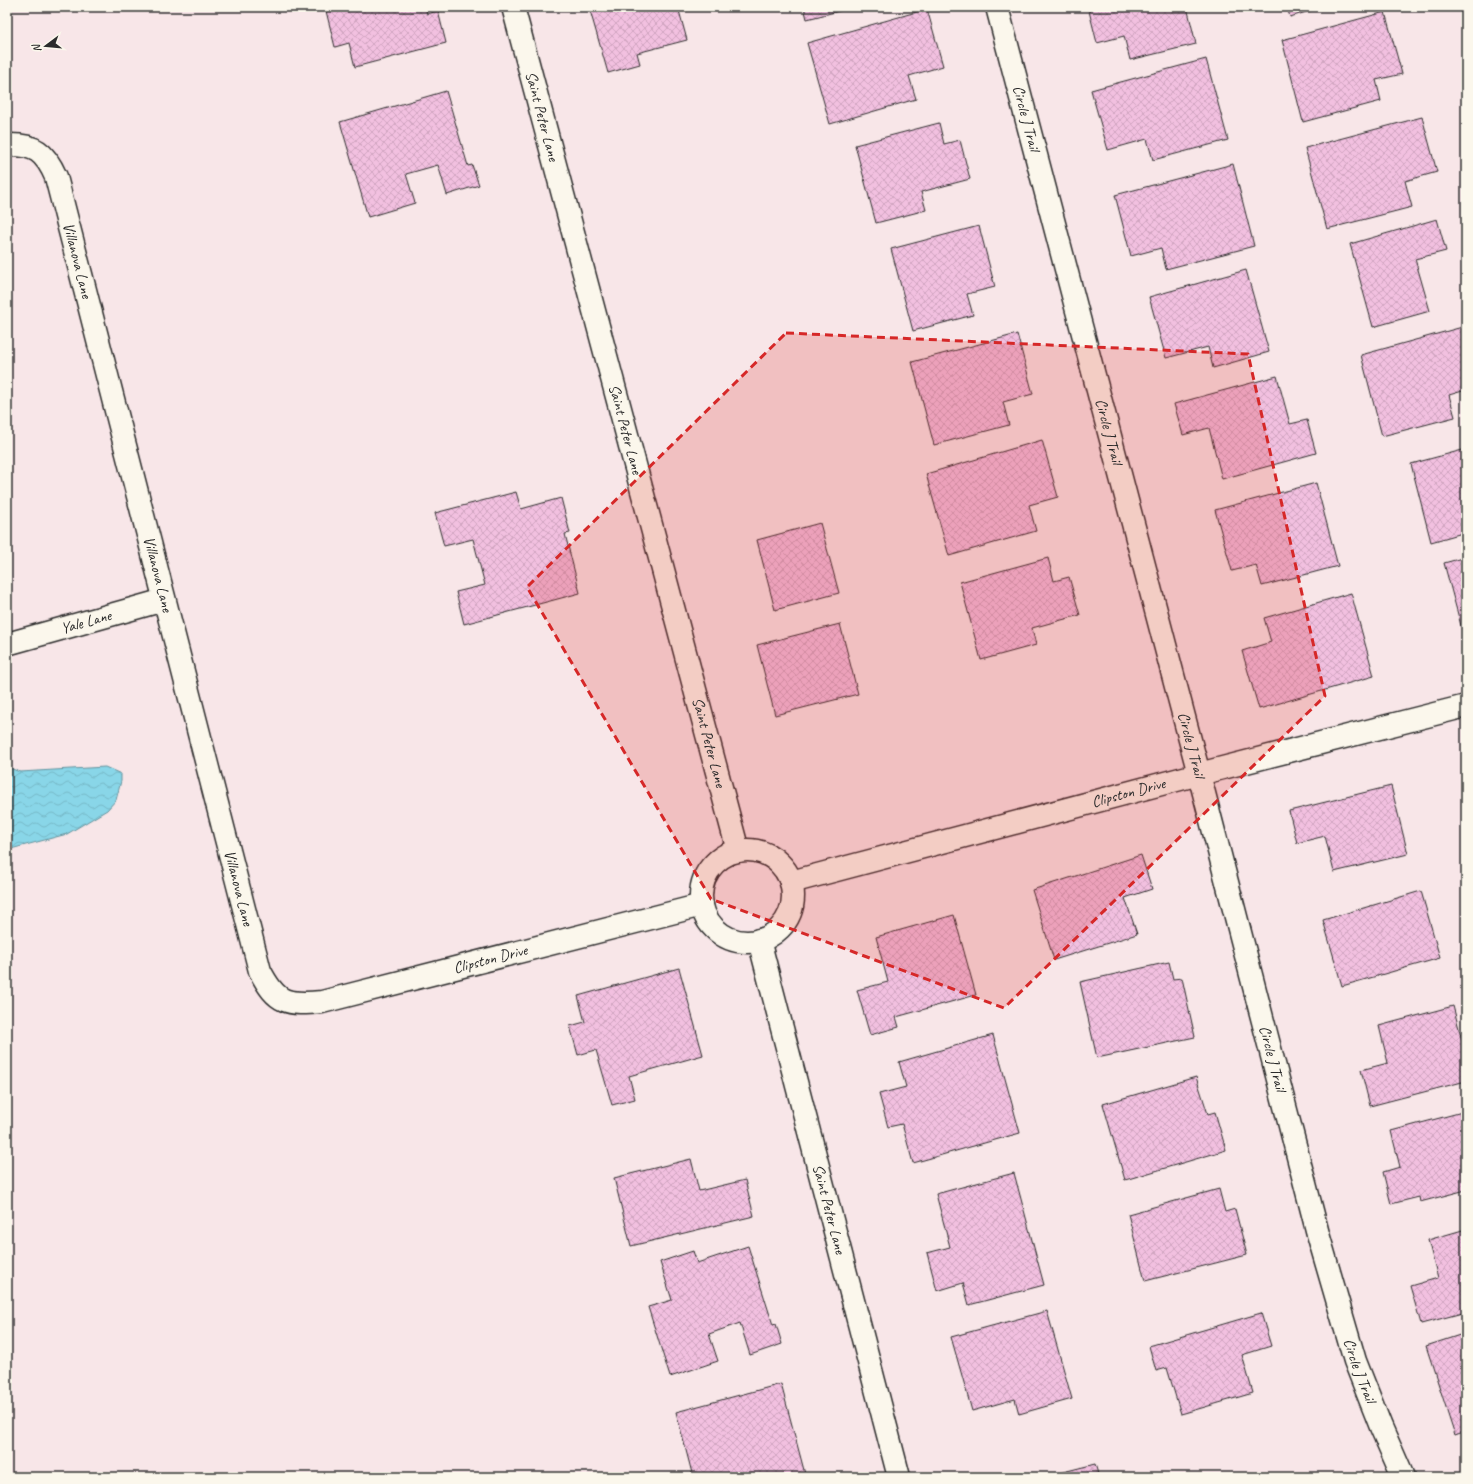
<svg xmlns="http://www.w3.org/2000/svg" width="1473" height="1484" viewBox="0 0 1473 1484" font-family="Caveat,sans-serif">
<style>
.water{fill:url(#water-waves);stroke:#63929c}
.building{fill:url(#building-cross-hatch);stroke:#2b2b2b}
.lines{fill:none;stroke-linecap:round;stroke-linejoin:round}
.street-casing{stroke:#2b2b2b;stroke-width:25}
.street{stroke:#fbf7ec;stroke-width:22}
.marked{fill:#d62828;fill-opacity:0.2;stroke:#d62828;stroke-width:3;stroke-dasharray:8 5;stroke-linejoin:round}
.labels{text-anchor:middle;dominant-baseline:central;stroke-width:3;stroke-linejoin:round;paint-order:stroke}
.street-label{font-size:16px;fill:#2b2b2b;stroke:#fbf7ec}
</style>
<defs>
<pattern id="water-waves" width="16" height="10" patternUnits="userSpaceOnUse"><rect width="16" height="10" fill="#89d6e8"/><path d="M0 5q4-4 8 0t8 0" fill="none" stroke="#76b8c7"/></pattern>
<pattern id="building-cross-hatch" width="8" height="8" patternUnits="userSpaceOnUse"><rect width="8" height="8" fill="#f2c0e0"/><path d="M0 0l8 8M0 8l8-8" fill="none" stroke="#d0a5c0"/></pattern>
</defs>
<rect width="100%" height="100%" fill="#f8e6e8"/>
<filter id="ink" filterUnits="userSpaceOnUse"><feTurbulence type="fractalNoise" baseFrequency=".025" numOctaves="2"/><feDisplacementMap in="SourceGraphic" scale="8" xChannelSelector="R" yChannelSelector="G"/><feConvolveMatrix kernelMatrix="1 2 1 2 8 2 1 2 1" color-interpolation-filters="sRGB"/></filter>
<g filter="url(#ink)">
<path class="water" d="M7,767L20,772L105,767L121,774V781L116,800L107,810L67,834L7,850Z"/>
<g class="building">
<path d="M325,7H425L427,14L438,11L446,43L355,67L349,43L335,47Z"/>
<path d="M589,7H678L687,40L637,53L640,64L608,73Z"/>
<path d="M804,7H855L807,19Z"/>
<path d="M1088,7H1187L1196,44L1130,60L1124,36L1097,43Z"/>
<path d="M1287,7H1323L1290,17Z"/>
<path d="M927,9L943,66L909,76L916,99L830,124L807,43Z"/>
<path d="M1385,12L1402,74L1376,80L1381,101L1303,122L1282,40Z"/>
<path d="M1206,59L1228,140L1153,160L1147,139L1108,150L1091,90Z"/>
<path d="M446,91L468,166L472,165L479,185L447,195L438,165L406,174L415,203L368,217L340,122Z"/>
<path d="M1422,117L1437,172L1405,181L1412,207L1327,229L1305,148Z"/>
<path d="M939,123L944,144L960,140L970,179L921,192L926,210L876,223L855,145Z"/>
<path d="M1233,164L1254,246L1166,269L1161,248L1131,256L1115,195Z"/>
<path d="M1437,219L1446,251L1415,259L1430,311L1373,327L1350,244Z"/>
<path d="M979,226L995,287L967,294L973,315L913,331L891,249Z"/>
<path d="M1246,270L1269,352L1213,368L1208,347L1166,358L1149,297Z"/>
<path d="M1466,326V390L1449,395L1455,417L1382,436L1361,355Z"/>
<path d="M1017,334L1033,394L1003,402L1009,425L934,445L912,362Z"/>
<path d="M1277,376L1290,424L1307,420L1316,453L1222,479L1209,428L1183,435L1174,404Z"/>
<path d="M1042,440L1058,497L1029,505L1036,531L949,556L926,474Z"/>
<path d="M1466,449V532L1431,542L1411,464Z"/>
<path d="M1316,483L1338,566L1262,586L1256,565L1232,571L1215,510Z"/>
<path d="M516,492L521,509L561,498L570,533L565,534L580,593L464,624L456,592L485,585L473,539L444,546L435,513Z"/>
<path d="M820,523L839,593L775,610L757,540Z"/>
<path d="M1466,557V644L1444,563Z"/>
<path d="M1048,558L1054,581L1069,577L1080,615L1032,628L1036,645L981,660L960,582Z"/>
<path d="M1351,593L1374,676L1259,709L1242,651L1271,642L1264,618Z"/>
<path d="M840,624L858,694L775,715L757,645Z"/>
<path d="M1391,786L1408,854L1334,872L1325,836L1297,843L1289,811Z"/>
<path d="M1141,855L1152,889L1125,898L1137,934L1054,960L1032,890Z"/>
<path d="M1421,891L1440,958L1342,986L1323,920Z"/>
<path d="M954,915L976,995L896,1017L899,1027L870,1035L857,990L888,982L876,937Z"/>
<path d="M1169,962L1173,979L1182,978L1195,1037L1097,1058L1080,982Z"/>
<path d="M679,968L703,1055L629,1076L635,1099L612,1105L596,1050L578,1055L570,1026L585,1022L578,996Z"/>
<path d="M1453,1006L1466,1055V1081L1370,1106L1361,1070L1388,1063L1379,1026Z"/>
<path d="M993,1035L1020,1133L913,1163L902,1124L888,1127L879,1094L906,1087L899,1062Z"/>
<path d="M1196,1077L1208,1114L1215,1112L1226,1150L1125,1180L1103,1104Z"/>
<path d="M1466,1111V1190L1420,1202L1419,1197L1391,1204L1383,1172L1400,1167L1391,1131Z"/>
<path d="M691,1159L699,1191L745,1180L754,1216L631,1246L614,1178Z"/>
<path d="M1014,1173L1044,1285L969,1305L963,1283L937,1291L927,1253L950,1247L936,1194Z"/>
<path d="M1219,1189L1225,1212L1235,1209L1247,1255L1145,1281L1128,1214Z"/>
<path d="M1466,1229V1312L1421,1324L1410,1286L1438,1278L1428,1240Z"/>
<path d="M748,1246L773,1325L776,1324L782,1344L750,1355L740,1323L709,1334L718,1361L670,1377L648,1307L672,1300L660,1262L693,1251L697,1263Z"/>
<path d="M1047,1311L1072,1399L1019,1414L1015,1399L972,1411L951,1337Z"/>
<path d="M1261,1313L1271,1346L1242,1355L1253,1393L1181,1414L1167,1368L1156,1371L1149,1346Z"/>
<path d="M1466,1333V1431L1455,1435L1426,1346Z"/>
<path d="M781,1384L805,1474L794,1477H693L676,1412Z"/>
<path d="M1095,1464L1099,1477H1043Z"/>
</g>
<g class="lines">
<g class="street-casing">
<g id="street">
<path id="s1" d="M513,7L738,851"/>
<path id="s2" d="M997,7L1199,774L1318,1234L1355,1361L1381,1427L1403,1477"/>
<path id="s3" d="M7,145C35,144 45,152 56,177L260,971C277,1004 287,1005 322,1002L702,905"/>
<path id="s4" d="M7,644L164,600"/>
<circle cx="747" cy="896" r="46"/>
<path id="s5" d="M791,882L1199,774L1466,706"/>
<path id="s6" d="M759,940L899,1477"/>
</g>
</g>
<use href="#street" class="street"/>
</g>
</g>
<path class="marked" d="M786,333L1248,354L1325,696L1004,1008L711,899L527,587Z"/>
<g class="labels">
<g class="street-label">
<text stroke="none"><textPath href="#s1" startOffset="113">Saint Peter Lane</textPath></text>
<text stroke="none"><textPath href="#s2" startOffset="115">Circle J Trail</textPath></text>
<text stroke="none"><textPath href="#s3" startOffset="150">Villanova Lane</textPath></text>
<text stroke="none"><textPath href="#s1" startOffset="437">Saint Peter Lane</textPath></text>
<text stroke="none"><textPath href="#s2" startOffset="439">Circle J Trail</textPath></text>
<text stroke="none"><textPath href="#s3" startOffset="474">Villanova Lane</textPath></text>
<text stroke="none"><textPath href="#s4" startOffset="82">Yale Lane</textPath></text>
<text stroke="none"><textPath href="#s1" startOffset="761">Saint Peter Lane</textPath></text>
<text stroke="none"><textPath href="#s2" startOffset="763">Circle J Trail</textPath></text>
<text stroke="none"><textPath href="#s5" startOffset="349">Clipston Drive</textPath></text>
<text stroke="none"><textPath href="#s3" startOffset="798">Villanova Lane</textPath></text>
<text stroke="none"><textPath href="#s3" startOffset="1134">Clipston Drive</textPath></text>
<text stroke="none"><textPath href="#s2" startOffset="1087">Circle J Trail</textPath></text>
<text stroke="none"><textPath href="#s6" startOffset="278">Saint Peter Lane</textPath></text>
<text stroke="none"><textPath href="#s2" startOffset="1411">Circle J Trail</textPath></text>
</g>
</g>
<rect width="1473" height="1484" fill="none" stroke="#fbf7ec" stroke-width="24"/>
<rect x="12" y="12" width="1449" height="1460" fill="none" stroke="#2b2b2b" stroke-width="1.5" filter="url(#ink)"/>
<g transform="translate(46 46) rotate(254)" stroke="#fbf7ec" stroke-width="3" paint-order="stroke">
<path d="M0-3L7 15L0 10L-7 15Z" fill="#2b2b2b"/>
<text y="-6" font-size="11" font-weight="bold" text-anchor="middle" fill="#2b2b2b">N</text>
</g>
</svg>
